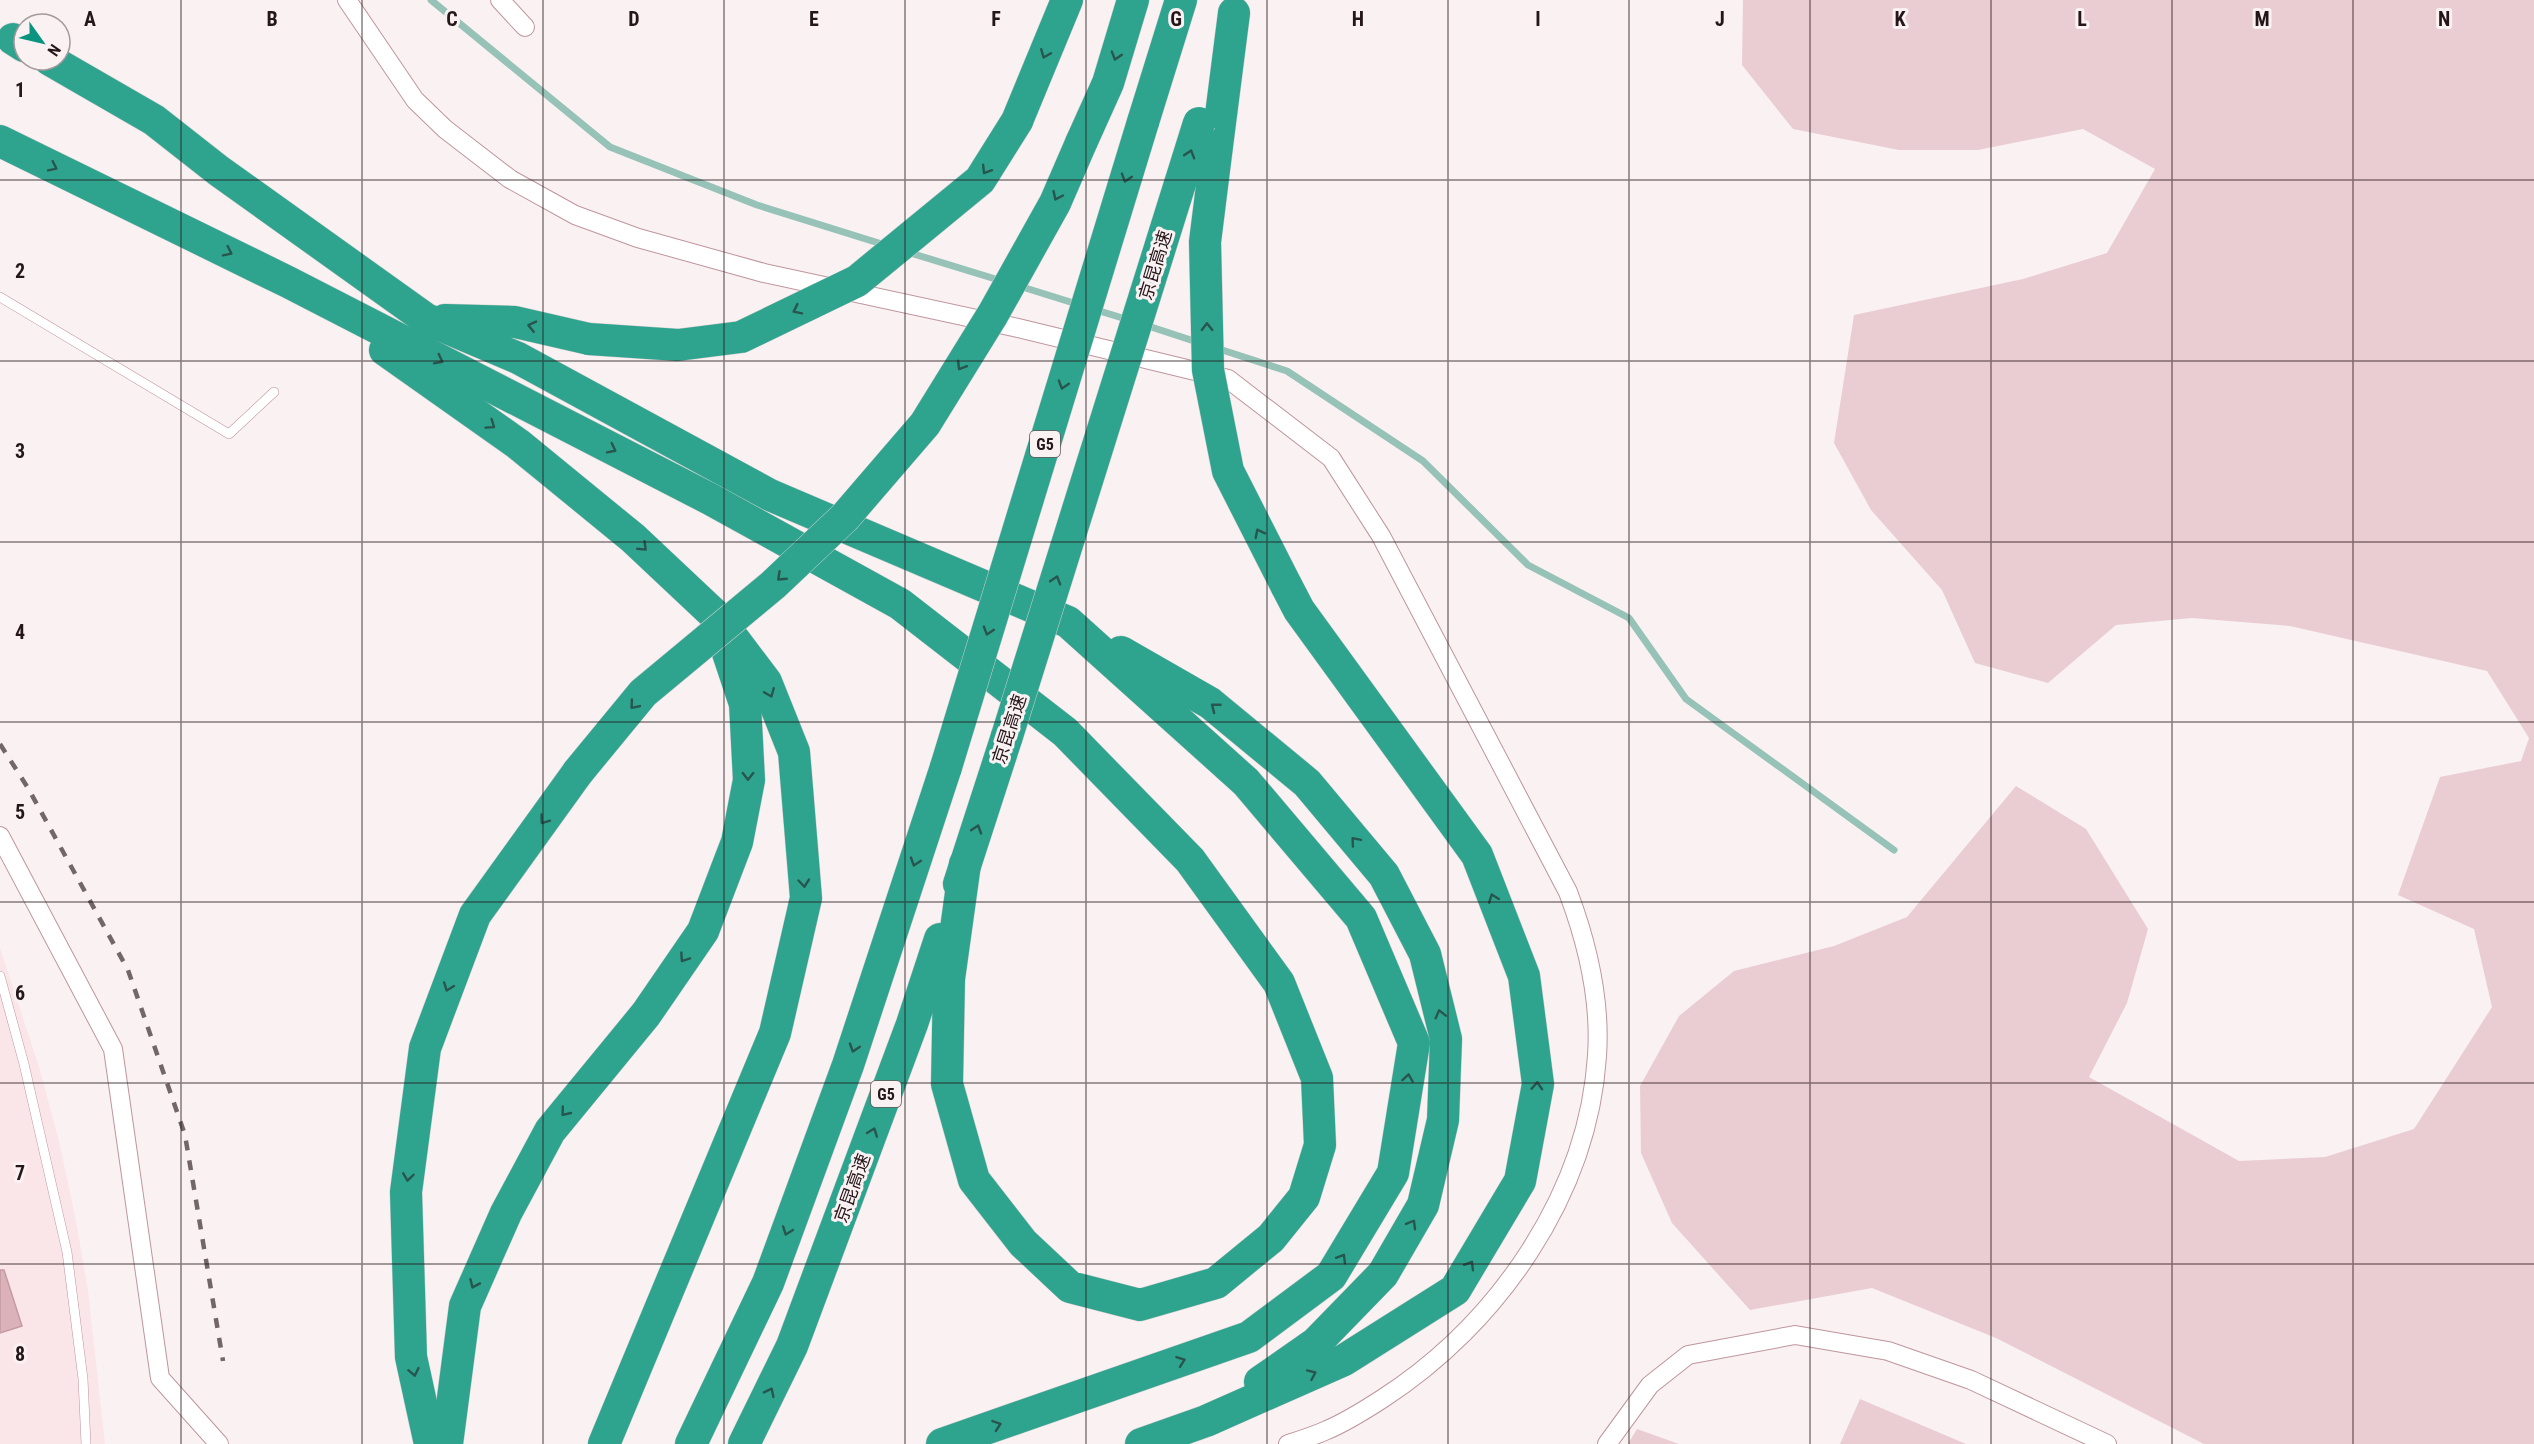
<svg xmlns="http://www.w3.org/2000/svg" width="2534" height="1444" viewBox="0 0 2534 1444" font-family="'Roboto Condensed','Noto Sans SC',sans-serif">
<style>
.built{fill:#fae5e8}
.green{fill:#eacdd2}
.lines{fill:none;stroke-linecap:round;stroke-linejoin:round}
.stream{stroke:#97c2b7;stroke-width:7}
.building{fill:#dbb2b9;stroke:#c39ba2;stroke-width:1.5}
.service-casing{stroke:#be969d;stroke-width:10}
.minor-casing{stroke:#be969d;stroke-width:20}
.motorway-casing{stroke:#d3d0d1;stroke-width:33}
.service{stroke:#fff;stroke-width:9}
.minor{stroke:#fff;stroke-width:18}
.motorway{stroke:#2ea48f;stroke-width:32}
.rail{stroke:#726668;stroke-width:4.5;stroke-dasharray:10 10;stroke-linecap:butt}
.motorway-bridge-casing{stroke:#d3d0d1;stroke-width:33;stroke-linecap:butt}
.motorway-bridge{stroke:#2ea48f;stroke-width:32}
.oneway{stroke:#28564e}
.grid{fill:none;stroke:#241619;stroke-width:1.5;stroke-opacity:0.55}
.labels{text-anchor:middle;dominant-baseline:central;stroke-width:6;stroke-linejoin:round;paint-order:stroke}
.shield{fill:#faf1f2;stroke:#64585a;stroke-width:1.5}
.shield-label{font-size:16px;font-weight:bold;fill:#241619}
.street-label{font-size:18px;fill:#241619;stroke:#faf1f2}
.grid-label{font-size:20px;text-anchor:middle;font-weight:bold;fill:#241619;stroke:#faf1f2;stroke-width:6;stroke-linejoin:round;paint-order:stroke}
</style>
<rect width="100%" height="100%" fill="#faf1f2"/>
<path class="built" d="M0,948L39,1067L59,1141L75,1216L88,1291L105,1444H0Z"/>
<g class="green">
<path d="M1743,0H2534V1444H2204L1996,1338L1872,1288L1750,1310L1672,1223L1641,1153L1640,1086L1679,1016L1734,971L1834,946L1907,917L2016,786L2086,829L2148,929L2127,1003L2089,1077L2239,1161L2325,1157L2414,1129L2492,1007L2474,929L2398,895L2440,777L2521,761L2529,738L2487,671L2290,626L2192,618L2116,625L2048,683L1975,663L1942,590L1871,510L1834,443L1854,315L2023,279L2107,253L2155,169L2083,129L1978,150H1899L1793,129L1742,65Z"/>
<path d="M1860,1399L1966,1444H1840Z"/>
<path d="M1637,1429L1679,1444H1628Z"/>
</g>
<g class="lines">
<g class="stream">
<path d="M431,0L610,147L757,205L885,245"/>
<path d="M907,252L1002,281"/>
<path d="M1019,286L1080,305"/>
<path d="M1093,309L1129,320"/>
<path d="M1145,325L1200,343"/>
<path d="M1216,348L1287,371L1423,461L1528,565L1629,618L1686,699L1894,850"/>
</g>
</g>
<path class="building" d="M0,1270H4L22,1326L0,1333Z"/>
<g class="lines">
<g class="service-casing">
<g id="service">
<path d="M0,297L229,434L274,392"/>
<path d="M0,976L24,1064L67,1252L83,1379L86,1444"/>
</g>
</g>
<g class="minor-casing">
<g id="minor">
<path d="M347,0L415,100L445,129L510,179L575,215L638,238L764,273L1018,328L1228,379L1331,458L1381,536L1568,892C1588,945 1601,999 1597,1056C1588,1195 1497,1325 1382,1399C1365,1410 1346,1422 1327,1430C1314,1436 1301,1440 1288,1444"/>
<path d="M500,0L525,27"/>
<path d="M0,836L113,1049L160,1378L219,1444"/>
<path d="M1607,1444L1650,1385L1688,1355L1795,1335L1888,1351L1971,1380L2107,1444"/>
</g>
</g>
<g class="motorway-casing">
<g id="motorway">
<path d="M13,39L24,46"/>
<path d="M50,60L154,120L219,171L426,319L518,358L770,495L1068,622L1246,782L1361,918L1414,1043L1393,1173L1331,1276L1249,1337L942,1444"/>
<path d="M1017,121L1067,0"/>
<path d="M1143,122L1181,0"/>
<path d="M0,141L288,282L710,499L900,604L1065,732L1190,860L1279,983L1317,1078L1320,1145L1304,1197L1271,1238L1216,1283L1140,1305L1070,1287L1023,1243L974,1180L947,1084L949,979L965,864"/>
<path d="M1081,143L1108,83L1133,0"/>
<path d="M1217,146L1234,13"/>
<path d="M445,320L515,322L589,339"/>
<path d="M385,350L518,444L633,538L717,617L766,682L794,752L806,898L775,1033L604,1444"/>
<path d="M1121,652L1210,703L1307,783L1384,875L1425,954L1446,1039L1443,1120L1423,1205L1383,1274L1316,1343L1260,1382"/>
<path d="M959,884L1007,736"/>
<path d="M430,1444L411,1357L406,1192L425,1048L475,915L578,772"/>
<path d="M447,1444L465,1306L506,1213L550,1131L646,1014L703,931L737,842L749,780L745,704L724,641"/>
<path d="M691,1444L768,1283L848,1065L946,767"/>
<path d="M744,1444L792,1346L912,1024L940,939"/>
<path d="M1141,1444L1206,1421L1344,1360L1455,1290L1520,1181L1538,1084L1524,976L1477,855L1299,610L1286,585"/>
</g>
</g>
<use href="#service" class="service"/>
<use href="#minor" class="minor"/>
<use href="#motorway" class="motorway"/>
<path class="rail" d="M0,744L28,788L128,970L185,1135L223,1361"/>
<g class="motorway-bridge-casing">
<g id="motorway-bridge">
<path d="M1217,146L1205,242L1208,370L1228,471L1286,585"/>
<path d="M589,339L678,345L741,337L857,281L980,180L1017,121"/>
<path d="M1007,736L1199,123"/>
<path d="M946,767L1143,122"/>
<path d="M578,772L643,693L773,585L845,517L925,424L993,314L1055,203L1081,143"/>
</g>
</g>
<use href="#motorway-bridge" class="motorway-bridge"/>
</g>
<defs><path id="oneway-chevron" d="M-2-3.5L2.5 0L-2 3.5" fill="none" stroke-width="1.6" stroke-linecap="round" stroke-linejoin="round" transform="scale(1.5)"/></defs>
<g class="oneway">
<use href="#oneway-chevron" transform="translate(1045 54) rotate(112)"/>
<use href="#oneway-chevron" transform="translate(1116 56) rotate(107)"/>
<use href="#oneway-chevron" transform="translate(1190 154) rotate(-73)"/>
<use href="#oneway-chevron" transform="translate(53 167) rotate(26)"/>
<use href="#oneway-chevron" transform="translate(986 170) rotate(122)"/>
<use href="#oneway-chevron" transform="translate(1126 178) rotate(107)"/>
<use href="#oneway-chevron" transform="translate(1057 196) rotate(115)"/>
<use href="#oneway-chevron" transform="translate(228 252) rotate(26)"/>
<use href="#oneway-chevron" transform="translate(797 310) rotate(154)"/>
<use href="#oneway-chevron" transform="translate(532 326) rotate(-167)"/>
<use href="#oneway-chevron" transform="translate(1207 327) rotate(-91)"/>
<use href="#oneway-chevron" transform="translate(439 360) rotate(27)"/>
<use href="#oneway-chevron" transform="translate(961 366) rotate(122)"/>
<use href="#oneway-chevron" transform="translate(1063 385) rotate(107)"/>
<use href="#oneway-chevron" transform="translate(491 425) rotate(35)"/>
<use href="#oneway-chevron" transform="translate(612 449) rotate(27)"/>
<use href="#oneway-chevron" transform="translate(1259 533) rotate(-117)"/>
<use href="#oneway-chevron" transform="translate(643 547) rotate(44)"/>
<use href="#oneway-chevron" transform="translate(781 577) rotate(137)"/>
<use href="#oneway-chevron" transform="translate(1056 580) rotate(-73)"/>
<use href="#oneway-chevron" transform="translate(988 631) rotate(107)"/>
<use href="#oneway-chevron" transform="translate(770 693) rotate(68)"/>
<use href="#oneway-chevron" transform="translate(634 705) rotate(130)"/>
<use href="#oneway-chevron" transform="translate(1215 707) rotate(-142)"/>
<use href="#oneway-chevron" transform="translate(748 776) rotate(91)"/>
<use href="#oneway-chevron" transform="translate(544 820) rotate(126)"/>
<use href="#oneway-chevron" transform="translate(977 829) rotate(-72)"/>
<use href="#oneway-chevron" transform="translate(1355 841) rotate(-130)"/>
<use href="#oneway-chevron" transform="translate(915 862) rotate(108)"/>
<use href="#oneway-chevron" transform="translate(804 883) rotate(85)"/>
<use href="#oneway-chevron" transform="translate(1493 898) rotate(-111)"/>
<use href="#oneway-chevron" transform="translate(684 958) rotate(124)"/>
<use href="#oneway-chevron" transform="translate(448 987) rotate(110)"/>
<use href="#oneway-chevron" transform="translate(1440 1014) rotate(-104)"/>
<use href="#oneway-chevron" transform="translate(854 1048) rotate(108)"/>
<use href="#oneway-chevron" transform="translate(1408 1078) rotate(-81)"/>
<use href="#oneway-chevron" transform="translate(1537 1086) rotate(-87)"/>
<use href="#oneway-chevron" transform="translate(565 1112) rotate(129)"/>
<use href="#oneway-chevron" transform="translate(873 1132) rotate(-70)"/>
<use href="#oneway-chevron" transform="translate(408 1177) rotate(98)"/>
<use href="#oneway-chevron" transform="translate(1412 1224) rotate(-60)"/>
<use href="#oneway-chevron" transform="translate(787 1231) rotate(110)"/>
<use href="#oneway-chevron" transform="translate(1342 1258) rotate(-59)"/>
<use href="#oneway-chevron" transform="translate(1470 1265) rotate(-59)"/>
<use href="#oneway-chevron" transform="translate(474 1284) rotate(114)"/>
<use href="#oneway-chevron" transform="translate(1181 1361) rotate(-20)"/>
<use href="#oneway-chevron" transform="translate(414 1372) rotate(78)"/>
<use href="#oneway-chevron" transform="translate(1312 1374) rotate(-24)"/>
<use href="#oneway-chevron" transform="translate(770 1392) rotate(-64)"/>
<use href="#oneway-chevron" transform="translate(997 1425) rotate(-19)"/>
</g>
<path class="grid" d="M181,0V1444M362,0V1444M543,0V1444M724,0V1444M905,0V1444M1086,0V1444M1267,0V1444M1448,0V1444M1629,0V1444M1810,0V1444M1991,0V1444M2172,0V1444M2353,0V1444M0,180H2534M0,361H2534M0,542H2534M0,722H2534M0,902H2534M0,1083H2534M0,1264H2534"/>
<g class="labels">
<g class="shield">
<rect x="1030" y="431" width="30" height="26" rx="4.5"/>
<rect x="871" y="1081" width="30" height="26" rx="4.5"/>
</g>
<g class="shield-label">
<text x="1045" y="444">G5</text>
<text x="886" y="1094">G5</text>
</g>
<g class="street-label">
<text transform="translate(1155 265) rotate(-73)">京昆高速</text>
<text transform="translate(1009 729) rotate(-72)">京昆高速</text>
<text transform="translate(852 1188) rotate(-70)">京昆高速</text>
</g>
</g>
<g class="grid-label">
<text x="90" y="26">A</text>
<text x="272" y="26">B</text>
<text x="452" y="26">C</text>
<text x="634" y="26">D</text>
<text x="814" y="26">E</text>
<text x="996" y="26">F</text>
<text x="1176" y="26">G</text>
<text x="1358" y="26">H</text>
<text x="1538" y="26">I</text>
<text x="1720" y="26">J</text>
<text x="1900" y="26">K</text>
<text x="2082" y="26">L</text>
<text x="2262" y="26">M</text>
<text x="2444" y="26">N</text>
<text x="20" y="97">1</text>
<text x="20" y="278">2</text>
<text x="20" y="458">3</text>
<text x="20" y="639">4</text>
<text x="20" y="819">5</text>
<text x="20" y="1000">6</text>
<text x="20" y="1180">7</text>
<text x="20" y="1361">8</text>
</g>
<g transform="translate(42 42) rotate(124)"><circle r="28" fill="#faf1f2" stroke="#a4999b" stroke-width="1.5"/>
<path d="M0-4.5L10 22L0 15L-10 22Z" fill="#0a947f"/>
<text y="-9" font-size="16" font-weight="bold" text-anchor="middle" fill="#241619">N</text>
</g>
</svg>
